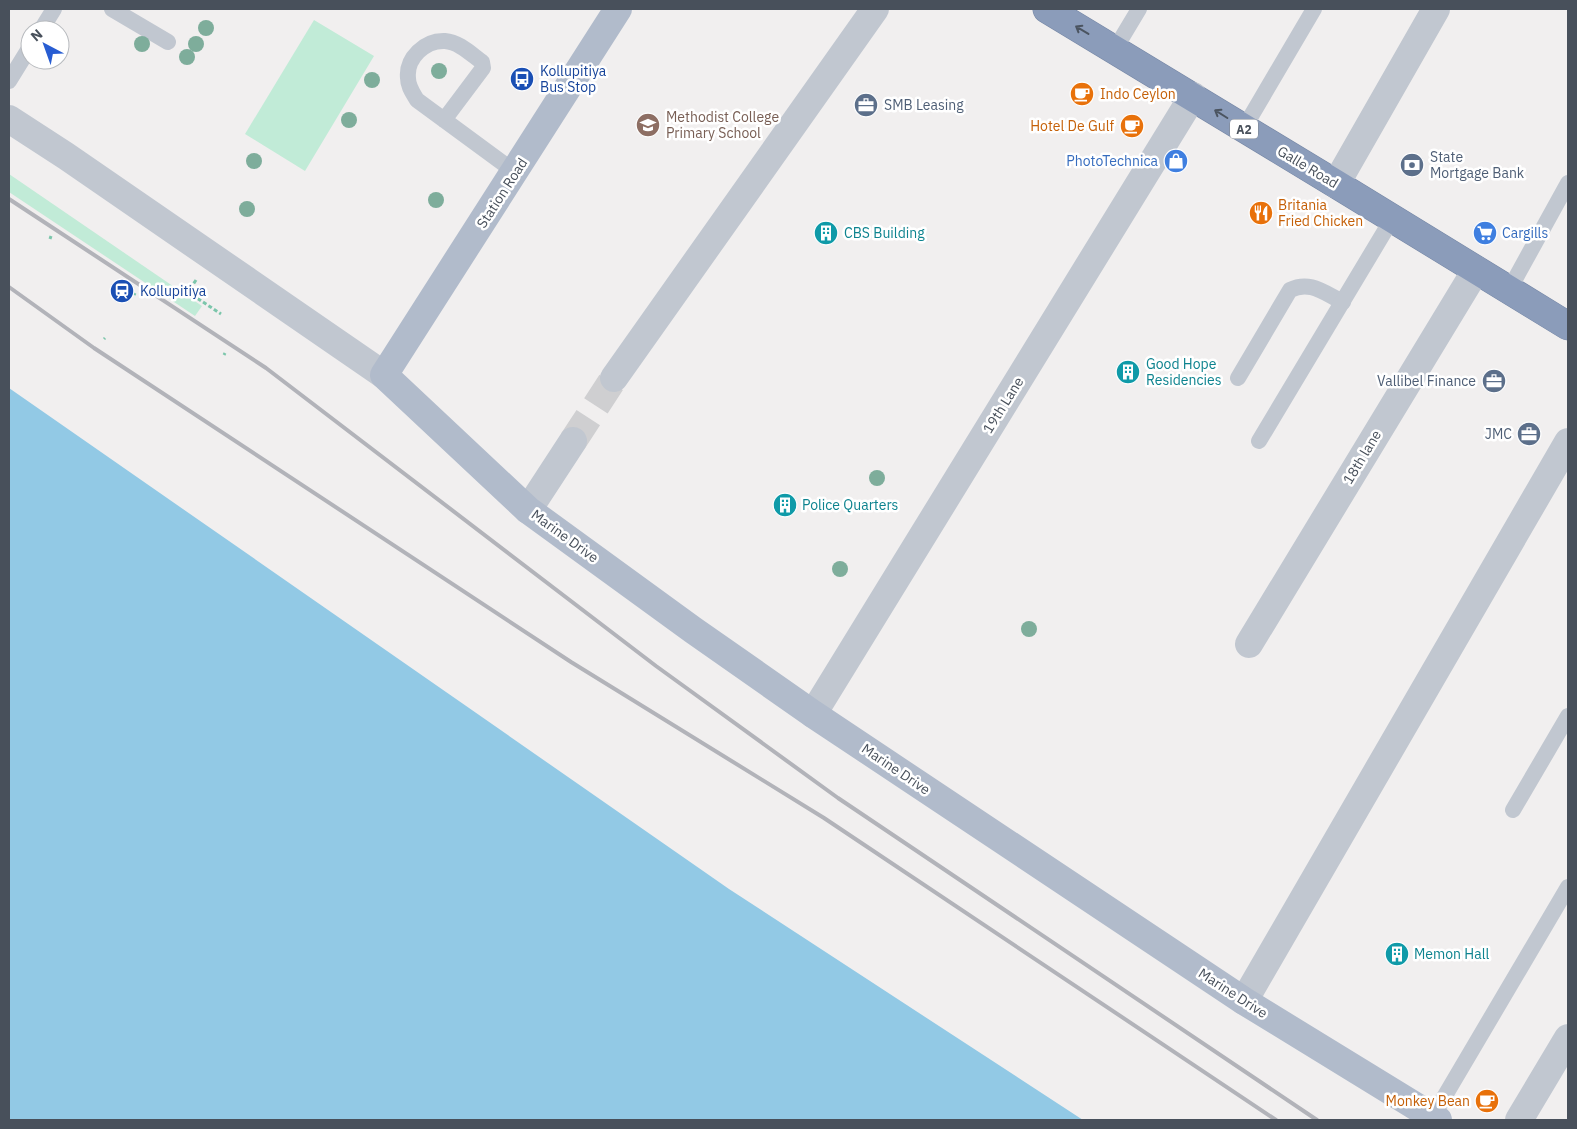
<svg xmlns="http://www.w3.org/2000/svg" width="1577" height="1129" viewBox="0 0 1577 1129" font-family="'IBM Plex Sans',sans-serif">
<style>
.green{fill:#c1ebd7}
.water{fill:#92c9e5}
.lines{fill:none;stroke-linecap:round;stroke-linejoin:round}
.street-tunnel{stroke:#cfcfd1;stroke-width:28;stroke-dasharray:28 14;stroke-linecap:butt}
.highway-casing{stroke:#7687a5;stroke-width:29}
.path{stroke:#7cc6ab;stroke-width:3;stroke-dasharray:4 2.5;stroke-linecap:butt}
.lane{stroke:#c1c7d0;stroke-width:16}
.street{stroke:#c1c7d0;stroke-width:28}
.primary{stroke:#b1bbcb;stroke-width:28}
.highway{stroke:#8b9cba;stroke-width:28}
.rail{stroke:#b2b3b9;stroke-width:4}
.tree{fill:#7ead9b}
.oneway{stroke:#4b5460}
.labels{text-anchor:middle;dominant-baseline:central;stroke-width:5;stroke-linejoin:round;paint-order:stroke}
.shield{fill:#fff;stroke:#7f848c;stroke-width:1}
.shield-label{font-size:12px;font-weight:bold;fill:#48505b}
.transit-label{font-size:14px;fill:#164399;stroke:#fff;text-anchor:start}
.food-label{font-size:14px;fill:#c56008;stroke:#fff;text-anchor:start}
.service-label{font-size:14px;fill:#4e5e75;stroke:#fff;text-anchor:start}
.education-label{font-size:14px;fill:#785e54;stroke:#fff;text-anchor:start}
.shop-label{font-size:14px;fill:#366cbe;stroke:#fff;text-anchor:end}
.street-label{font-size:14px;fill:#48505b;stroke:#fff}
.culture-label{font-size:14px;fill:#0d838f;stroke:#fff;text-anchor:start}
</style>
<rect width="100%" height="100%" fill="#f1efef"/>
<g class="green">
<path d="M314,20L374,56L305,171L245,134Z"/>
<path d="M9,174L202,306L195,316L9,192Z"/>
</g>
<path class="water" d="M9,388L729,889L1083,1120H9Z"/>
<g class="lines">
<path class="street-tunnel" d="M573,441L614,378"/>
<g class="highway-casing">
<path id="highway" d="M1047,9L1336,184L1568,326"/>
</g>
<g class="path">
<path d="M50,239L51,236"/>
<path d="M196,280L188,292L221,314"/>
<path d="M134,295L135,293"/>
<path d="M104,339L105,338"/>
<path d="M224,355L225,353"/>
</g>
<g class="lane">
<path d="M112,9L168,42"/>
<path d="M41,30L54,9"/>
<path d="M1115,49L1139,9"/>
<path d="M9,81L30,47"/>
<path d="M444,120L483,68L482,62C471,54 459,42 445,41C425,40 406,58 408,78C408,87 413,93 417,100L515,172"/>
<path d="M1244,128L1314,9"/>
<path d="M1509,290L1568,183"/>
<path d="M1238,378L1290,290C1310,280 1324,293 1343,302"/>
<path d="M1259,441L1392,219"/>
<path d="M1513,810L1568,716"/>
<path d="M1433,1116L1568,887"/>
</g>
<g class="street">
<path d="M9,119L66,156L384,375"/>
<path d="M1336,184L1436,9"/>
<path d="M614,378L875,9"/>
<path d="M528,510L573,441"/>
<path d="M1249,644L1476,270"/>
<path d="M813,714L1193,96"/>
<path d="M1244,1001L1568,442"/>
<path d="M1519,1120L1568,1038"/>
</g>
<path class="primary" d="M618,9L384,375L528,510L693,630L813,714L1244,1001L1438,1120"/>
<use href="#highway" class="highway"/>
<g class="rail">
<path d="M9,199L266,368L656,666L838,798L1317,1120"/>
<path d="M9,287L94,348L571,662L824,818L1276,1120"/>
</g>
</g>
<g class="tree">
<circle cx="206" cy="28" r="8"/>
<circle cx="142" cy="44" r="8"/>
<circle cx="196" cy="44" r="8"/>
<circle cx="187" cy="57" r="8"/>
<circle cx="439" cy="71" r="8"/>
<circle cx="372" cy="80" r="8"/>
<circle cx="349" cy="120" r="8"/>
<circle cx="254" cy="161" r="8"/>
<circle cx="436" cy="200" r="8"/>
<circle cx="247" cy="209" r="8"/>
<circle cx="877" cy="478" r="8"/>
<circle cx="840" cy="569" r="8"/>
<circle cx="1029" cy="629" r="8"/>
</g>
<defs><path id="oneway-shaft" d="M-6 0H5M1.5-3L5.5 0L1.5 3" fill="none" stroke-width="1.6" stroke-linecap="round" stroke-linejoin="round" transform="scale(1.25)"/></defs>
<g class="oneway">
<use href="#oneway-shaft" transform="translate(1082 30) rotate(-149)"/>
<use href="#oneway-shaft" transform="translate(1221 114) rotate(-148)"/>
</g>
<defs>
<g id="bus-disc" transform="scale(1.25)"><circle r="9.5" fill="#1a4fb4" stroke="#fff"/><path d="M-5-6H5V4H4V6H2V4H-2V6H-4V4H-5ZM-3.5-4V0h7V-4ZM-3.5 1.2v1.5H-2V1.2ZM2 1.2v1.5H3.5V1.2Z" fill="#fff"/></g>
<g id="cafe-disc" transform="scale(1.25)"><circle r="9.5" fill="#e8710a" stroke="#fff"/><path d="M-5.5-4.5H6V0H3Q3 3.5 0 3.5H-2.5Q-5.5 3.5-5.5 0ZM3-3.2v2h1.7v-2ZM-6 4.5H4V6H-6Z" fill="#fff"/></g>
<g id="office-disc" transform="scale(1.25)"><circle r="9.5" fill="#5c6f8a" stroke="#fff"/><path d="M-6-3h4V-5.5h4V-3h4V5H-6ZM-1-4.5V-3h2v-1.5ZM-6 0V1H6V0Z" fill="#fff"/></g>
<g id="school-disc" transform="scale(1.25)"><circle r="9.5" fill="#8d6e63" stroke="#fff"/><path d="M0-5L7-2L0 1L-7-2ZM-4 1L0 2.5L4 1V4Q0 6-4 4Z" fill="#fff"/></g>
<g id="shop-disc" transform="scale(1.25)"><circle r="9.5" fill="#3f7fe0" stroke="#fff"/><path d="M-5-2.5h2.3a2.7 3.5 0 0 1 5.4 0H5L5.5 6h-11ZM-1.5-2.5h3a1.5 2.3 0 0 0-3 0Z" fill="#fff"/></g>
<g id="bank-disc" transform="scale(1.25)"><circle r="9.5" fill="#5c6f8a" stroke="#fff"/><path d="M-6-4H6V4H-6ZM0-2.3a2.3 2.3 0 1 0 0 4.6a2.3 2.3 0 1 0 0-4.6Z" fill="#fff"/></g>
<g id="restaurant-disc" transform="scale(1.25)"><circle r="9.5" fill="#e8710a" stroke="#fff"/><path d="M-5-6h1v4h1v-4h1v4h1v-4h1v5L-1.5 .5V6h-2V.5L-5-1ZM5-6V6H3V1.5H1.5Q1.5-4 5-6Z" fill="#fff"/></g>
<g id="building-disc" transform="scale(1.25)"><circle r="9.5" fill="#0f9aa8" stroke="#fff"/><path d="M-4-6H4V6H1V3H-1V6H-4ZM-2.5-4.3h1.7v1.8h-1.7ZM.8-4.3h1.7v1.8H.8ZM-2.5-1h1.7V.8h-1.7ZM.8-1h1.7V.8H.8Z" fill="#fff"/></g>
<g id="supermarket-disc" transform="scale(1.25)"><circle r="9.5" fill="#3f7fe0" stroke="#fff"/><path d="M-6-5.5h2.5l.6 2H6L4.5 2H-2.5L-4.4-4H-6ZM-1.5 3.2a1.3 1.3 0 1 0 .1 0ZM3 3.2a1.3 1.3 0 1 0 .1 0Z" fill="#fff"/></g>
<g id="station-disc" transform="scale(1.25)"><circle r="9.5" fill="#1a4fb4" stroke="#fff"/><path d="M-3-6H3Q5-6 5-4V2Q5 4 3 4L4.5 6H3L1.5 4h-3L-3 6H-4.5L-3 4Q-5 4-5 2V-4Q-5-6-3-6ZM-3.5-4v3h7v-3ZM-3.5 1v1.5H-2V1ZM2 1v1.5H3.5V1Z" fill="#fff"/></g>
</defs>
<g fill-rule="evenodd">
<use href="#bus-disc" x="522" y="79"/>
<use href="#cafe-disc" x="1082" y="94"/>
<use href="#office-disc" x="866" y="105"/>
<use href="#school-disc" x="648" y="125"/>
<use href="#cafe-disc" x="1132" y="126"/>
<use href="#shop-disc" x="1176" y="161"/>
<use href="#bank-disc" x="1412" y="165"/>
<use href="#restaurant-disc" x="1261" y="213"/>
<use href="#building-disc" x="826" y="233"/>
<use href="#supermarket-disc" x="1485" y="233"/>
<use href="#station-disc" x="122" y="291"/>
<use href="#building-disc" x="1128" y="372"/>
<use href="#office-disc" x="1494" y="381"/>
<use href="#office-disc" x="1529" y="434"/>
<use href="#building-disc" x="785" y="505"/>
<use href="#building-disc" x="1397" y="954"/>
<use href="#cafe-disc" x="1487" y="1101"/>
</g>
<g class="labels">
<rect class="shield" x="1230" y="119.5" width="28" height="19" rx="4"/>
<g class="shield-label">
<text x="1244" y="129">A2</text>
</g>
<g class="transit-label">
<text x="540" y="71">Kollupitiya<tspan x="540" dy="16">Bus Stop</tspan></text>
<text x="140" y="291">Kollupitiya</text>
</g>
<g class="food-label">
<text x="1100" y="94">Indo Ceylon</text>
<text x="1114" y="126" text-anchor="end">Hotel De Gulf</text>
<text x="1278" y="205">Britania<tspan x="1278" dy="16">Fried Chicken</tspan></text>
<text x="1470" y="1101" text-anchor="end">Monkey Bean</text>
</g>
<g class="service-label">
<text x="884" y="105">SMB Leasing</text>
<text x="1430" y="157">State<tspan x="1430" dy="16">Mortgage Bank</tspan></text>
<text x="1476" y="381" text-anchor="end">Vallibel Finance</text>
<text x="1512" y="434" text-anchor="end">JMC</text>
</g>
<g class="education-label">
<text x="666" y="117">Methodist College<tspan x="666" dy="16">Primary School</tspan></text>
</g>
<g class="shop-label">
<text x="1158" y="161">PhotoTechnica</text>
<text x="1502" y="233" text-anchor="start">Cargills</text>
</g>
<g class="street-label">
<text transform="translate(1308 167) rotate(31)">Galle Road</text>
<text transform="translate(502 193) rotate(-57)">Station Road</text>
<text transform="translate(1003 405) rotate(-58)">19th Lane</text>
<text transform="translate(1362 457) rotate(-59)">18th lane</text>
<text transform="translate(565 536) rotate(36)">Marine Drive</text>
<text transform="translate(896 769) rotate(34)">Marine Drive</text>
<text transform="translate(1233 993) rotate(33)">Marine Drive</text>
</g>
<g class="culture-label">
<text x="844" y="233">CBS Building</text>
<text x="1146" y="364">Good Hope<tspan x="1146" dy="16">Residencies</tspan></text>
<text x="802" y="505">Police Quarters</text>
<text x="1414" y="954">Memon Hall</text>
</g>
</g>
<rect width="1577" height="1129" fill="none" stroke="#48505b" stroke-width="20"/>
<g transform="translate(45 45) rotate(319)"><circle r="24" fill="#ffffff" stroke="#b6b9bd"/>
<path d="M0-4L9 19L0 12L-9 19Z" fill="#285dd2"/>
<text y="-8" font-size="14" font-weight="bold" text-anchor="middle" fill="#48505b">N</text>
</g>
</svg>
